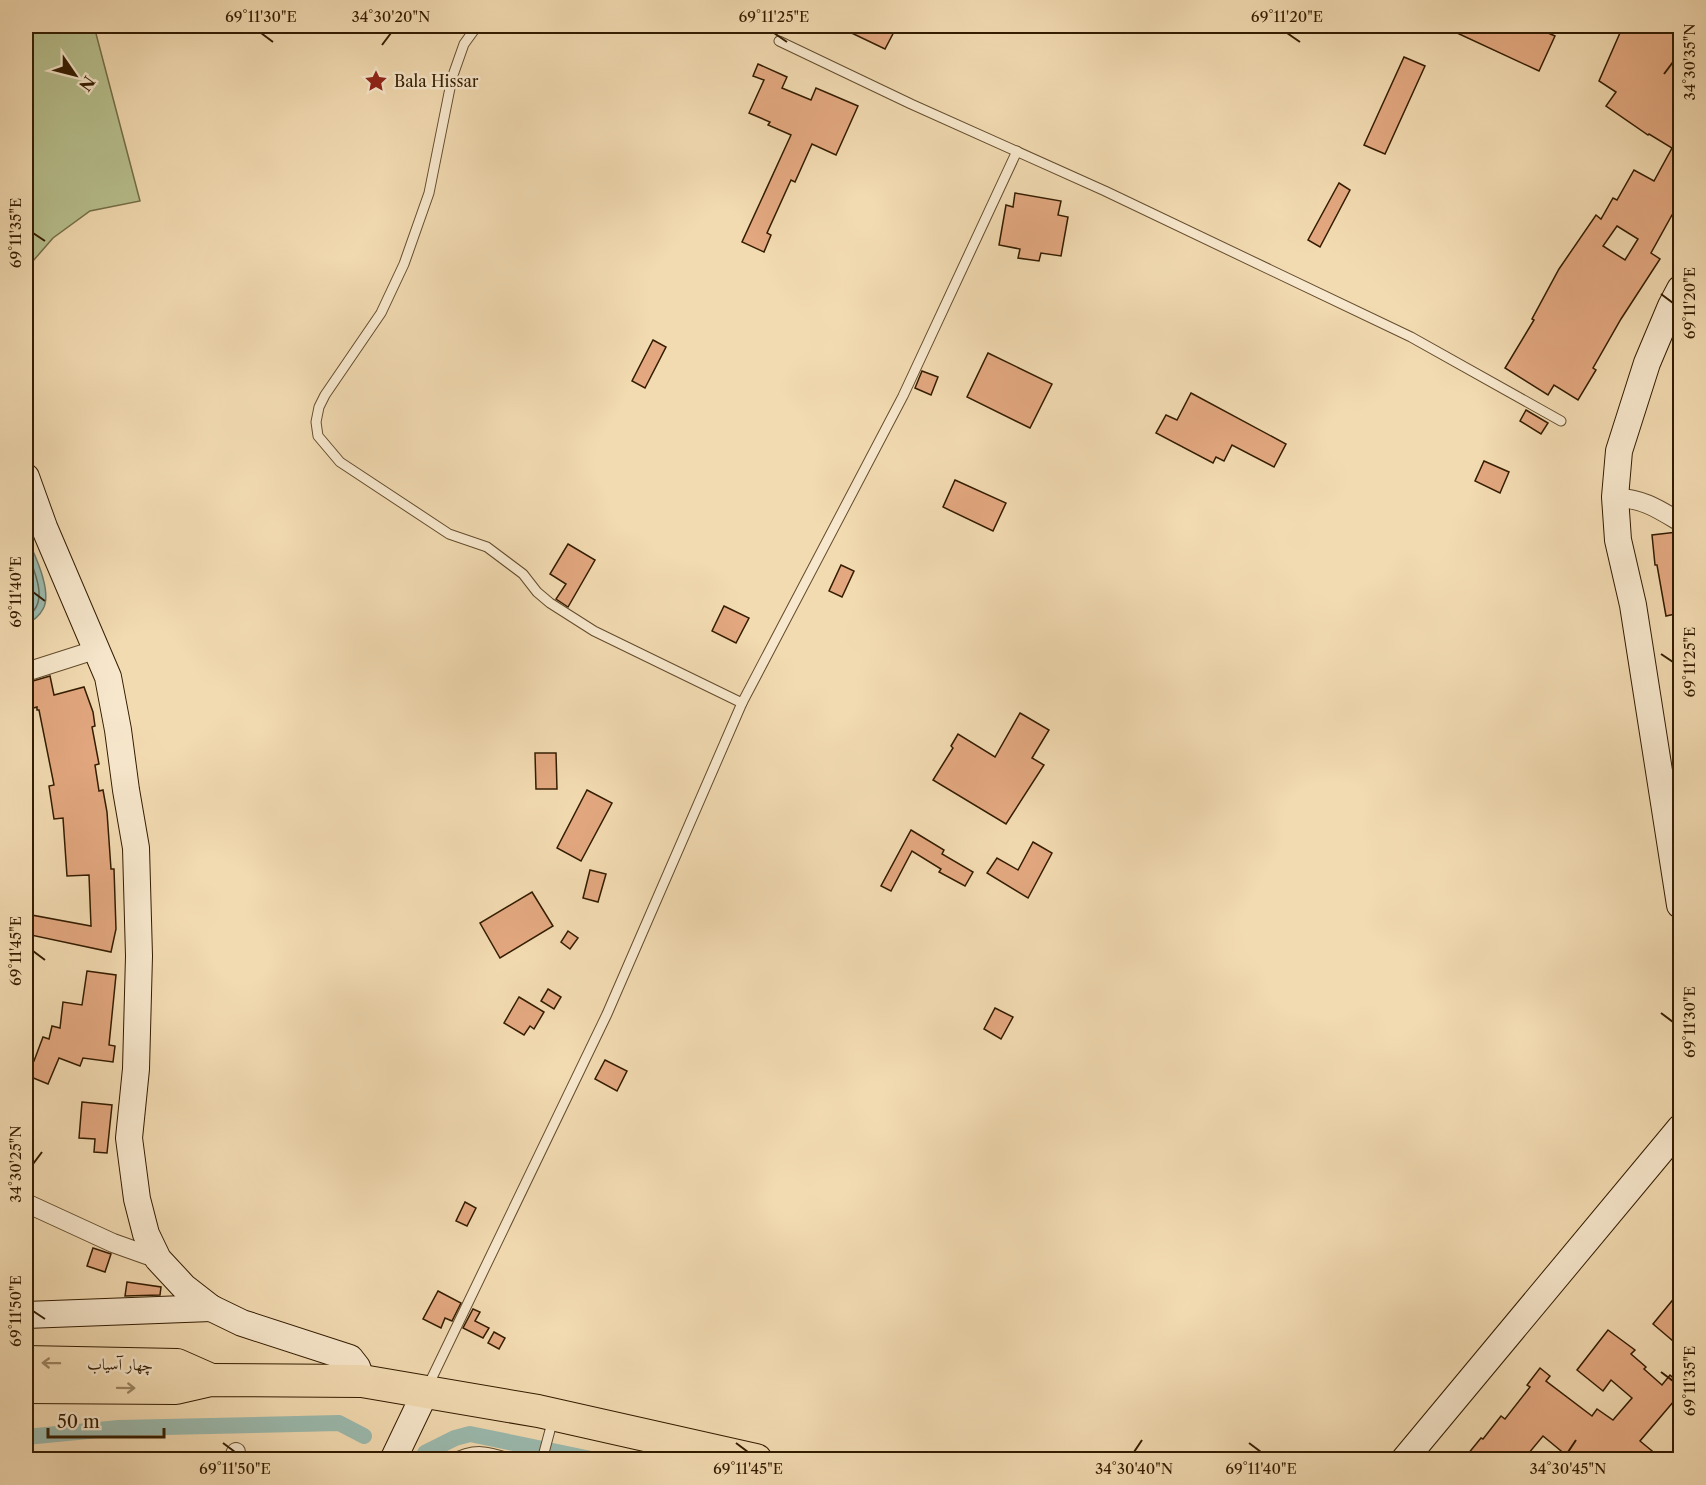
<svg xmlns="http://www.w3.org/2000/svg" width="1706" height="1485" viewBox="0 0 1706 1485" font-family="'Libre Caslon Text',Amiri,serif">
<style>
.green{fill:#b7c08e;stroke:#756e47;stroke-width:1.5}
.water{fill:#9bbaae;stroke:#717b68;stroke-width:1.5}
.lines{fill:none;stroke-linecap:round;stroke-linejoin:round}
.shore{stroke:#676b57;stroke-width:1.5}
.canal{stroke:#9bbaae;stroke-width:16}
.building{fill:#e3a880;stroke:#331c00;stroke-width:1.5;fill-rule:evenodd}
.lane-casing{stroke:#634c2c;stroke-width:11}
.street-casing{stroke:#634c2c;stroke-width:20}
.secondary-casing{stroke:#331c00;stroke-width:28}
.highway-casing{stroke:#331c00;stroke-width:34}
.lane{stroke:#f7e7cc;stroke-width:9}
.street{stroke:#f7e7cc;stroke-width:18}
.secondary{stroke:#f7e7cc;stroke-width:26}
.highway{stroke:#f2dab1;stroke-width:32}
.oneway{stroke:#9c8461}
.ticks{fill:none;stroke:#331c00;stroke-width:2}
.labels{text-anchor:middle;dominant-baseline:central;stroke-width:5;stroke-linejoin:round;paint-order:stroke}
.poi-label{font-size:16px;fill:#331c00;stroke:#f7e7cc;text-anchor:start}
.street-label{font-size:16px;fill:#331c00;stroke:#f7e7cc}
.neatline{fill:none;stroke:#331c00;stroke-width:2}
.ticks-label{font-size:15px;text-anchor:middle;fill:#331c00}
</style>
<rect width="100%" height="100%" fill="#f2dab1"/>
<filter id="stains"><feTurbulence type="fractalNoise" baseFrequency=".00333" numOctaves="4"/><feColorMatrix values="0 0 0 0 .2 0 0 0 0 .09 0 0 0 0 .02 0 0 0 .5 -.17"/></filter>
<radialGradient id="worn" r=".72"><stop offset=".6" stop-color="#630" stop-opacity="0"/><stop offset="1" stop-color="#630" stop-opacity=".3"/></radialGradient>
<path class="green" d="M26,26H94L140,201L90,211L53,238L26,269Z"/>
<path class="water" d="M26,537C34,552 53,592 43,609C39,617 33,620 26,624Z"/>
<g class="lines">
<path class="shore" d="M26,549C34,571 51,603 26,617"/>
<g class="canal">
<path d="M26,1437L119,1428L339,1423L364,1436"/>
<path d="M425,1453L455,1438L470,1434L596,1460"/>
</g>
</g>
<g class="building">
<path d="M837,26H897L885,49Z"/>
<path d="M1442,26H1532L1555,36L1539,71Z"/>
<path d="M1623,26H1680V220L1672,215L1651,253L1660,259L1621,319L1593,368L1596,370L1578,400L1554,385L1548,395L1505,368L1534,320L1532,319L1559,269L1596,215L1601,219L1613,198L1617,200L1634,170L1654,181L1672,148L1649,134L1648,135L1606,106L1616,92L1599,81ZM1617,226L1638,239L1625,260L1603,246Z"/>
<path d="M1404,57L1425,66L1385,154L1364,145Z"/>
<path d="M758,64L787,77L782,88L811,100L816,88L858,106L836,155L812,144L795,182L791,180L767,233L771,235L764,252L742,242L791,135L768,125L770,122L749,113L764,80L753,76Z"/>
<path d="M1339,183L1350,190L1320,247L1308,240Z"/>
<path d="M1015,193L1061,201L1058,215L1068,217L1061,256L1041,253L1039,261L1018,258L1020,249L999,245L1006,205L1013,207Z"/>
<path d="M653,340L666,347L645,388L632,381Z"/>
<path d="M988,353L1052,384L1030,428L967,397Z"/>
<path d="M922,371L938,377L931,395L915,388Z"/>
<path d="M1191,393L1286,444L1274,467L1232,445L1224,461L1216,457L1213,463L1156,433L1166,415L1177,420Z"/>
<path d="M1526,410L1548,423L1541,434L1520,421Z"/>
<path d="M1484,461L1509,472L1500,493L1475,481Z"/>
<path d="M955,480L1006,503L993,531L943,507Z"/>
<path d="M1677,532L1680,562V613L1666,616L1657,565H1655L1652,535Z"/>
<path d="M568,544L595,560L568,607L556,599L566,584L550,574Z"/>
<path d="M841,565L854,571L842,597L829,591Z"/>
<path d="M724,606L749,618L736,643L712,631Z"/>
<path d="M50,676L54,695L84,687L93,712L95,726L92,727L99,764L95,765L99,791L103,790L107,812L111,869H114L116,929L111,952L26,934V914L91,926L89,875L67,876L63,818L54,819L49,786L54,785L39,710H37V707L26,710V683Z"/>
<path d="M1020,713L1049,730L1032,758L1044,765L1006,824L933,780L953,748L951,746L958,734L995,757Z"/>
<path d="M535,753H556L557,789H536Z"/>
<path d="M587,790L612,803L581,861L557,848Z"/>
<path d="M911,830L944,850L942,854L973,872L965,886L939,872L941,869L912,851L891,891L881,886Z"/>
<path d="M1033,842L1052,853L1028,898L987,873L997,858L1018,870Z"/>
<path d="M590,870L606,874L598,902L583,898Z"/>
<path d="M532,892L553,926L500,958L480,923Z"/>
<path d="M568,931L578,938L570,949L561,942Z"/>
<path d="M87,971L116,975L109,1045L115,1046L113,1062L83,1058L80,1066L59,1058L48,1084L26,1075V1065L29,1058L34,1061L43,1037L49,1039L52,1026L60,1028L63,1002L82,1005Z"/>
<path d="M548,989L561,997L554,1009L541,1001Z"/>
<path d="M519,997L544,1012L534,1029L530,1026L524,1035L504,1023Z"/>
<path d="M995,1008L1013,1017L1001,1039L984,1029Z"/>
<path d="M605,1060L627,1071L617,1091L595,1079Z"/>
<path d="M82,1102L112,1105L107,1153L94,1152L95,1139L79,1138Z"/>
<path d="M465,1202L476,1208L467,1226L456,1221Z"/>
<path d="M93,1248L111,1254L105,1272L87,1266Z"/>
<path d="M127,1282L161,1287L160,1295L125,1296Z"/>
<path d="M438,1291L461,1303L452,1321L445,1318L441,1328L423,1319Z"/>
<path d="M1680,1291V1347L1653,1324Z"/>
<path d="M473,1309L480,1312L475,1321L489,1328L483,1338L463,1328Z"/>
<path d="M1608,1330L1635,1350L1631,1354L1646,1367L1644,1369L1662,1385L1670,1375L1680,1384V1394L1640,1441L1663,1460H1572L1543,1436L1523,1460H1463L1481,1438L1483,1439L1501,1416L1505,1419L1530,1387L1527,1385L1540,1368L1550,1376L1546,1381L1592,1416L1597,1409L1613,1420L1632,1398L1611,1380L1603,1391L1577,1370Z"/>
<path d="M494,1332L505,1338L499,1349L488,1343Z"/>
</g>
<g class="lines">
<g class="lane-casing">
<g id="lane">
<path d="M477,26L464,44L452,78L429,193L404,264L381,313L325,395L319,407L316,422L318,436L340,462L449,534L487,547L523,574L537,592L550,603L594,631L742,703"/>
<path d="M779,41L911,104L1105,191L1411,337L1561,421"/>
<path d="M428,1386L607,1014L742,703L903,396L1017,151"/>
<path d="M451,1460C476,1446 490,1452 515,1460"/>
<path d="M542,1460L553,1419"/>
</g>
</g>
<g class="street-casing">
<g id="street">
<path d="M1615,497C1645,500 1655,507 1680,522"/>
<path d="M26,672L98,649"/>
<path d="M26,1203L113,1243L158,1259"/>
<path d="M233,1460L236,1452"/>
</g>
</g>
<g class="secondary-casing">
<g id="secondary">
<path d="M1680,289L1671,306L1647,363L1619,451L1615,497L1618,540L1633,605L1680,905"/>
<path d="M26,477L44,527L108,677L118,730L126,790L136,848L139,956L136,1069L129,1138L137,1199L146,1234L158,1259L184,1287L211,1308L242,1323L350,1358L357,1367L362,1381"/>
<path d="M26,1315L211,1308"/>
<path d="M393,1460L426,1391"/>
<path d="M1404,1460L1680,1128"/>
</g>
</g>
<g class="highway-casing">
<g id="highway">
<path d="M26,1362L177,1365L211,1380"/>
<path d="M26,1387L176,1388L211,1380L362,1381L538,1411L756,1460"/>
</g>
</g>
<use href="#lane" class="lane"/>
<use href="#street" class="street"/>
<use href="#secondary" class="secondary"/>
<use href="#highway" class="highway"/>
</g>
<defs><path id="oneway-shaft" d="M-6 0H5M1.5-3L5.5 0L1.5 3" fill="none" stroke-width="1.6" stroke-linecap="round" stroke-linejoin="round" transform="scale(1.5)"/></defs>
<g class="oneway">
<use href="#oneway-shaft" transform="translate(51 1363) rotate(-179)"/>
<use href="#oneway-shaft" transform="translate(126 1388) rotate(1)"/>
</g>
<path class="ticks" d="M261,33L273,42M774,33L787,42M1287,33L1300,42M382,45L391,33M1664,74L1673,62M33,233L45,241M1661,294L1673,303M33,592L45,601M1661,654L1673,662M33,951L45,960M1661,1013L1673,1022M33,1164L42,1152M33,1311L45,1319M1661,1372L1673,1381M223,1443L235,1452M736,1443L748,1452M1249,1443L1261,1452M1134,1452L1142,1440M1568,1452L1576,1440"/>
<defs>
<g id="sight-bare" transform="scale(1.8)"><path d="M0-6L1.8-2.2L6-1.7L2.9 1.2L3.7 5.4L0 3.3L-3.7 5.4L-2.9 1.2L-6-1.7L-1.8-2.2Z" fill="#8f2418" stroke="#f7e7cc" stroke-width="2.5" paint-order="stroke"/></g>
</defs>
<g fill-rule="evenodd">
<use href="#sight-bare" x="376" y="81"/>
</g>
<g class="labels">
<g class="poi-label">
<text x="394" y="81">Bala Hissar</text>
</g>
<g class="street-label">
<text transform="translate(120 1364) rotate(1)">چهار آسیاب</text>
</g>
</g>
<rect width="1706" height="1485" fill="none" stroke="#f2dab1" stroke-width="66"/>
<g transform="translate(75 75) rotate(125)" stroke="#f7e7cc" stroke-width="4.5" paint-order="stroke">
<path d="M0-4.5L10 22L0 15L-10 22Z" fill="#331c00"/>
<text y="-9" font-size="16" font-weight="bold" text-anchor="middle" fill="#331c00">N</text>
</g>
<path d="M48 1428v9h116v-9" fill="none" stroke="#331c00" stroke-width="3"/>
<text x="57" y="1428" font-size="18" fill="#331c00" stroke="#f7e7cc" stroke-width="4.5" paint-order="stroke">50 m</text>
<rect x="33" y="33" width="1640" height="1419" class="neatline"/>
<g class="ticks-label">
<text x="261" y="22">69°11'30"E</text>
<text x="391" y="22">34°30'20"N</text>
<text x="774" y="22">69°11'25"E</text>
<text x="1287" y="22">69°11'20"E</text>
<text transform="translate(1690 62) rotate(-90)" y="5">34°30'35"N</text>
<text transform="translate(16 233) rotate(-90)" y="5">69°11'35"E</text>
<text transform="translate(1690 303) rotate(-90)" y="5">69°11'20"E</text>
<text transform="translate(16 592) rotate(-90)" y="5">69°11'40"E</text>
<text transform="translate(1690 662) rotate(-90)" y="5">69°11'25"E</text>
<text transform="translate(16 951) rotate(-90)" y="5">69°11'45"E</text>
<text transform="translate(1690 1022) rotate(-90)" y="5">69°11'30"E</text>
<text transform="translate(16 1164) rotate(-90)" y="5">34°30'25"N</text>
<text transform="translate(16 1311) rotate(-90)" y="5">69°11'50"E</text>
<text transform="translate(1690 1381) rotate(-90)" y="5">69°11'35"E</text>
<text x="235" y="1474">69°11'50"E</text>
<text x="748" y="1474">69°11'45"E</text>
<text x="1134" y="1474">34°30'40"N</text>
<text x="1261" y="1474">69°11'40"E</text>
<text x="1568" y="1474">34°30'45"N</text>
</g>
<rect width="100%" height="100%" filter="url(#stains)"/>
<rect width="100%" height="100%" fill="url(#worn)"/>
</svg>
